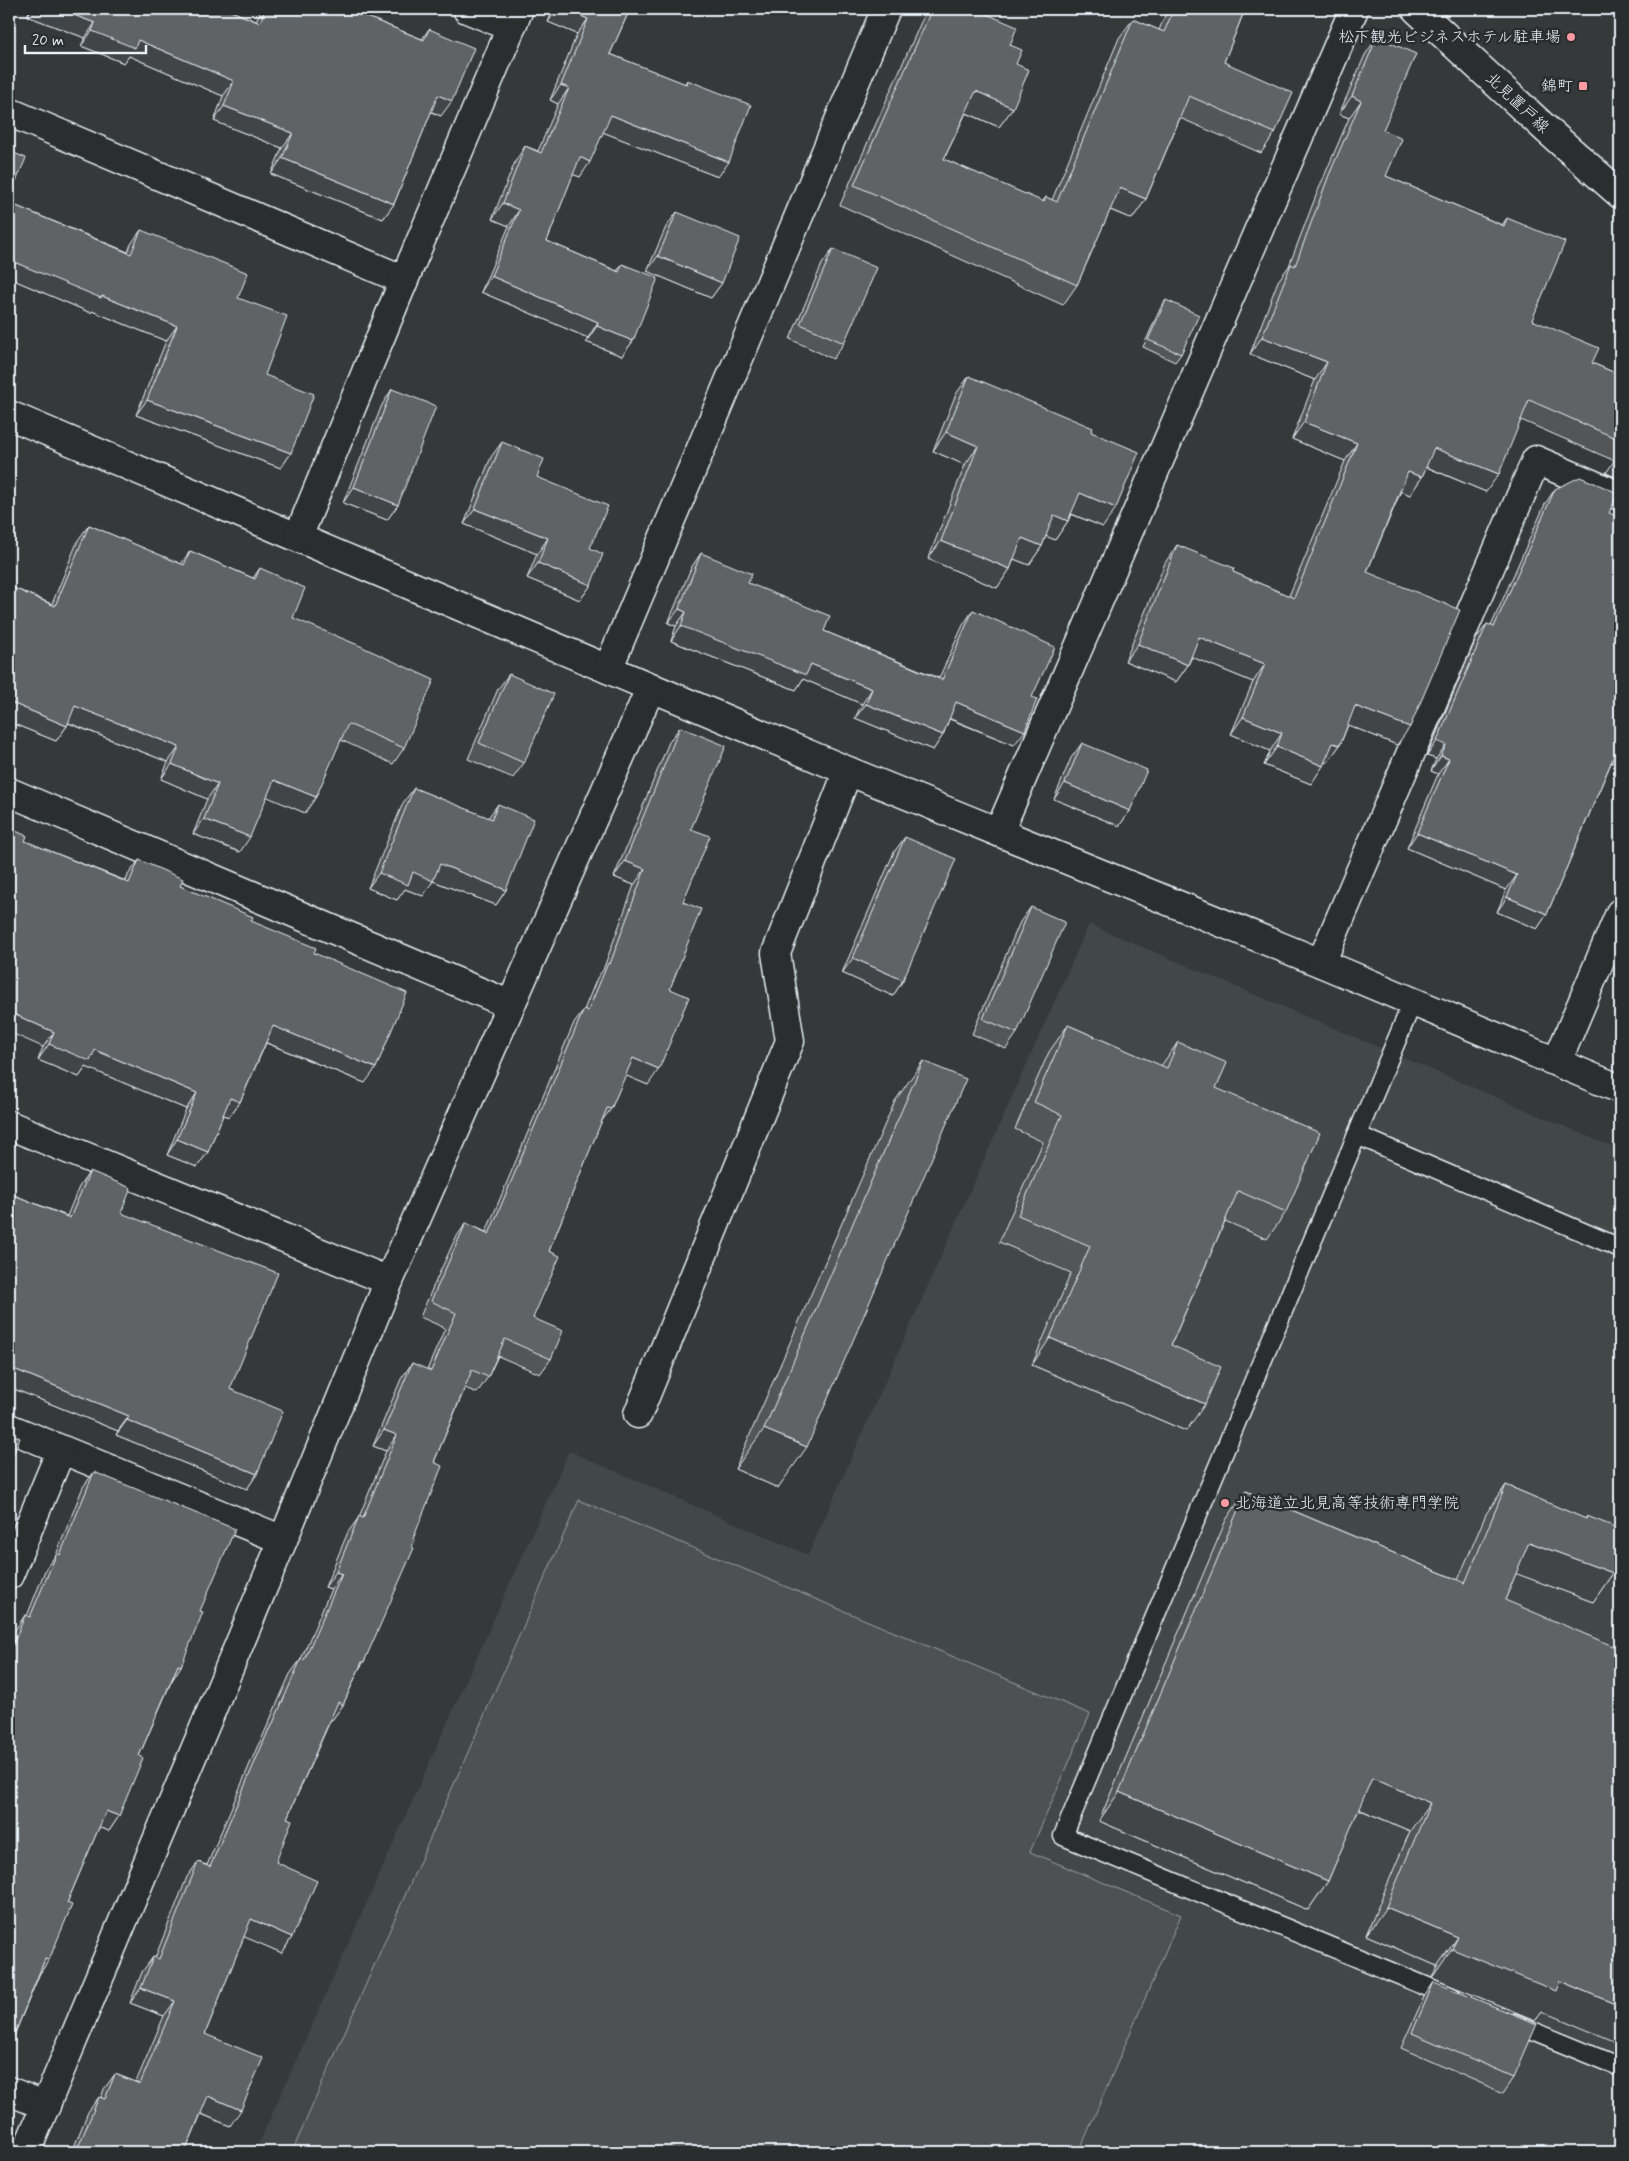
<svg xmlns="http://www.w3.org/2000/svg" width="1629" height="2161" viewBox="0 0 1629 2161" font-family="Mynerve,'Klee One',sans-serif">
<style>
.built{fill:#424647}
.green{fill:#4d5152;stroke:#9aa1a5}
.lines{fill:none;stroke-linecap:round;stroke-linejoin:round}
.service-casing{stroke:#e8f1f8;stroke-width:21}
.minor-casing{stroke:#e8f1f8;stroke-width:31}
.primary-casing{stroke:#e8f1f8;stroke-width:31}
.service{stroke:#2a2d2e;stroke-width:18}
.minor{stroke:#2a2d2e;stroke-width:28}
.primary{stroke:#2a2d2e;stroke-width:28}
.wall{fill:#525557;stroke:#e8f1f8}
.shaded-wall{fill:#424547;stroke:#e8f1f8}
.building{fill:#5f6365;stroke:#e8f1f8}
.poi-dot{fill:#ff9aa2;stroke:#2a2d2e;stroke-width:2}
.labels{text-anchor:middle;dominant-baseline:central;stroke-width:5;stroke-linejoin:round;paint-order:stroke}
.poi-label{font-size:16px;fill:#e8f1f8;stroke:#2a2d2e;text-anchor:end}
.street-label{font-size:16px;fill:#e8f1f8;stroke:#2a2d2e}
</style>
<rect width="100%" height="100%" fill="#35393a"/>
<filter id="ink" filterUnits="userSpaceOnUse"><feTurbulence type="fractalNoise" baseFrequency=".02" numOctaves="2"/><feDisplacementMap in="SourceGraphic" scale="10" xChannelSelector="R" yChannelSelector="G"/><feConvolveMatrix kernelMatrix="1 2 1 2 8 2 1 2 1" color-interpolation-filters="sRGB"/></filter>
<g filter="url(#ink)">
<path class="built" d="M1089,924L1620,1150V2152H255L569,1451L808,1555Z"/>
<path class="green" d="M579,1500L1090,1714L1030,1852L1181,1915L1079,2152H292Z"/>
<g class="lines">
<g class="service-casing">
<g id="service">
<path d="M1413,1001L1063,1836L1452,1997"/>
<path d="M1357,1135L1620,1248"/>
<path d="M1513,2023L1620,2067"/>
</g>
</g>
<g class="minor-casing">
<g id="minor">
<path d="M467,9L511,27"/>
<path d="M9,112L404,280"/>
<path d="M9,415L848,771L1321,963L1620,1089"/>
<path d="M298,537L404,280L519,9"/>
<path d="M608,669L886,9"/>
<path d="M9,792L511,1005"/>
<path d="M999,832L1354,9"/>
<path d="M1321,963L1536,460L1620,496"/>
<path d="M1557,1062L1620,913"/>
<path d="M9,1125L389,1281"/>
<path d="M638,1414L790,1041L776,953L848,771"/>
<path d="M9,1428L283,1540"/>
<path d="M9,1575L61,1450"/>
<path d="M9,2091L46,2106"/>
<path d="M26,2152L283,1540L389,1281L651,687"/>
</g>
</g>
<g class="primary-casing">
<path id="primary" d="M1416,9L1547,130L1620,194"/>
</g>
<use href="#service" class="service"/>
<use href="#minor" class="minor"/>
<use href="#primary" class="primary"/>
</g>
<g class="wall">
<path d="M30,9H226L256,21L261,9H347L422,39L429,29L441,116L431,112L394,204L383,219L271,174L282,148L214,121L223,96L129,56L124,63L81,46L85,38L27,16Z"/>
<path d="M553,9H630L610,54L685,84L687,80L718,177L603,132L580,177L573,174L547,241L617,271L622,264L633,341L622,356L586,342L588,338L481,292L509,226L492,219L515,162L525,146L538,151L558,104L550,100L577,34L548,22Z"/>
<path d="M928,9H975L1010,45L1016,64L1013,108L999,127L966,113L944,159L1042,202L1046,197L1052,200L1119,38L1133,19L1159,30L1168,9H1245L1224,62L1275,133L1261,153L1180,118L1146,199L1132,219L1110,210L1077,285L1063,305L840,205L925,13Z"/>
<path d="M1377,37L1386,176L1502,225L1507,218L1532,320L1592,363L1620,375V475L1618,478L1606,473L1615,461L1521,420L1486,492L1426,467L1422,477L1410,495L1401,491L1367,572L1397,745L1348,725L1340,745L1327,763L1325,762L1311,784L1264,765L1270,751L1231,734L1253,682L1192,657L1188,665L1176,682L1125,661L1165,563L1177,545L1233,572L1289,596L1345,461L1292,439L1315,380L1250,354L1278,281L1289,266L1317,193L1349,118L1339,114L1365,55Z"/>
<path d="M9,203L128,252L131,244L141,230L238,298L291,453L281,468L136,415L166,341L92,311L91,313L9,278Z"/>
<path d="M677,212L722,283L711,298L647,271L666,227Z"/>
<path d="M833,249L844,343L833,359L790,339L822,264Z"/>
<path d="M1166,300L1181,354L1175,362L1143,347L1161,307Z"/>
<path d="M969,376L1091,432L1103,527L1071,514L1068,521L1055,540L1046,536L1042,546L1029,565L1014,559L1010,569L997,588L928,559L965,465L933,451L956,394Z"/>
<path d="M392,389L398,505L387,520L343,503L382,405Z"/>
<path d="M502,442L537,477L590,548L591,585L580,600L527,578L537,554L464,524L491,457Z"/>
<path d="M1555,489L1609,513L1619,710L1620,711V751L1612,763H1611L1547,914L1537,929L1497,912L1506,890L1407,848L1438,774L1431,771L1436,759L1427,756L1476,639L1487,624L1491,626L1545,504Z"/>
<path d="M89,525L181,564L190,551L253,578L260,568L293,618L404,748L393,764L341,740L305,813L267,796L240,852L193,834L207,799L161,779L168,762L68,723L67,726L56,741L9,722V586L52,604L78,540Z"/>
<path d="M701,553L824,631L939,678L963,625L973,610L1032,697L1014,745L949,719L943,735L933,750L855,718L862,704L803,679L796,690L671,641L676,626L668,623L691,568Z"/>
<path d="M509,674L524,763L513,778L468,759L498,689Z"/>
<path d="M680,727L691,829L683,902L670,989L648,1085L625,1075L611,1109L601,1122L549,1251L533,1318L551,1359L540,1374L498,1356L488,1377L477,1393L465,1388L434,1462L364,1662L359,1669L343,1705L332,1720L331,1719L287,1818L276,1862L292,1937L282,1953L244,1936L205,2034L230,2126L201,2114L185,2152H72L88,2112L99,2097L101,2098L104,2089L115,2074L136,2082L164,2016L130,2003L142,1972L153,1957L155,1958L187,1877L198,1862L207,1865L258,1745L262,1738L290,1674L301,1659L331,1589L325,1587L348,1532L359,1517L386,1451L373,1446L401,1379L412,1363L427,1370L445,1328L420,1317L433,1287L455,1239L466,1223L486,1232L573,1025L584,1010L597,978L603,970L634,885L614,877L669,742Z"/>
<path d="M1082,743L1130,811L1119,826L1054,799L1071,758Z"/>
<path d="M414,788L488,818L498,804L506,890L496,905L433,881L423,896L405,889L397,900L368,888L403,803Z"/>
<path d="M905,837L903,980L893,996L842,973L894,852Z"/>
<path d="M25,841L126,881L128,875L139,860L180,886L314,953L365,1083L266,1043L240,1102L229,1117L223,1115L208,1152L197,1167L167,1155L186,1109L86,1067L79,1077L38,1060L43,1047Z"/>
<path d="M1031,907L1017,1033L1006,1049L972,1034L1020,922Z"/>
<path d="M1068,1025L1161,1066L1178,1042L1216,1088L1286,1212L1267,1239L1225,1221L1171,1345L1186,1431L1032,1365L1071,1273L999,1242L1043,1142L1015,1129L1049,1052Z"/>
<path d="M923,1061L778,1488L735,1469L895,1101Z"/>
<path d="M90,1171L121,1213L230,1389L257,1474L247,1489L116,1435L118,1431L9,1387V1193L67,1216L79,1187Z"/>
<path d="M94,1472L200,1611L181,1666L172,1680L139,1756L119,1816L109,1831L99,1827L67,1903L49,1960L40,1973L13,2038L9,2045V1645L15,1630L25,1615L27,1616L46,1568L56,1555L83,1487Z"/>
<path d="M1506,1485L1585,1519L1587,1516L1613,1573L1593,1602L1516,1573L1505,1600L1542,2011L1535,2020L1432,1978L1437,1966L1366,1935L1410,1831L1358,1809L1328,1881L1308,1910L1099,1821L1226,1520L1246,1491L1458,1580L1486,1514Z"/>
<path d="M1434,1982L1514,2077L1503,2093L1401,2048L1424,1997Z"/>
</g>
<g class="shaded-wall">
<path d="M32,9H58L95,23L85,38L27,16Z"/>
<path d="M557,9H564L588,19L577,34L548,22Z"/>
<path d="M92,31L138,40L234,81L223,96L129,56L124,63L81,46Z"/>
<path d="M561,85L569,88L558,104L550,100Z"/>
<path d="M976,91L1013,108L999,127L962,111Z"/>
<path d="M438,95L452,101L441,116L428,110Z"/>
<path d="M1352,96L1361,101L1349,118L1339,114Z"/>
<path d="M224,106L293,133L282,148L214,121Z"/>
<path d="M611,115L729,162L718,177L600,131Z"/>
<path d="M580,157L590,162L580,177L569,173Z"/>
<path d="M282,158L394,204L383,219L271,174Z"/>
<path d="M1120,188L1146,199L1132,219L1106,208Z"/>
<path d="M503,203L519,210L509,226L492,219Z"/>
<path d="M658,256L722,283L711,298L647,271Z"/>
<path d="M9,260L102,296L177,326L166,341L92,311L91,313L9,278Z"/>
<path d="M491,276L598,322L588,338L481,292Z"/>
<path d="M597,326L633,341L622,356L586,342Z"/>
<path d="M1262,337L1327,362L1315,380L1250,354Z"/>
<path d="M147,400L291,453L281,468L136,415Z"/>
<path d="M1304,422L1357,443L1345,461L1292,439Z"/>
<path d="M946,432L978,446L965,465L933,451Z"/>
<path d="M1434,448L1499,474L1486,492L1422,465Z"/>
<path d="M1618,455L1620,456V475L1618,478L1606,473Z"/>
<path d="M1408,472L1422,477L1410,495L1396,489Z"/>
<path d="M354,487L398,505L387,520L343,503Z"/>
<path d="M1080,493L1116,508L1103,527L1067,512Z"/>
<path d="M475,509L548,538L537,554L464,524Z"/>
<path d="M1054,515L1068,521L1055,540L1041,534Z"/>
<path d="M1022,538L1042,546L1029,565L1009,557Z"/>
<path d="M941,541L1010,569L997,588L928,559Z"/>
<path d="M538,563L591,585L580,600L527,578Z"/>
<path d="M679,609L686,612L676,626L668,623Z"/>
<path d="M681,626L811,664L872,689L862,704L803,679L796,690L671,641Z"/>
<path d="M1199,637L1265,664L1253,682L1187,655Z"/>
<path d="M1138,644L1188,665L1176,682L1125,661Z"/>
<path d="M956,702L1025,731L1014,745L946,717Z"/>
<path d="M12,703L67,726L56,741L9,722V708Z"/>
<path d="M866,704L943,735L933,750L855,718Z"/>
<path d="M75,706L179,747L168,762L64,721Z"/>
<path d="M1355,706L1410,727L1397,745L1343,723Z"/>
<path d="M1243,717L1282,733L1270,751L1231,734Z"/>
<path d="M1437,741L1446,745L1436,759L1427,756Z"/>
<path d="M1333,743L1340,745L1327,763L1321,760Z"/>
<path d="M1618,746L1620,747V751L1612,763L1608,761Z"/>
<path d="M1277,747L1323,766L1311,784L1264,765Z"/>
<path d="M1441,756L1449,759L1438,774L1431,771Z"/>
<path d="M172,764L218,784L207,799L161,779Z"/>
<path d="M274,780L316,797L305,813L263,795Z"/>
<path d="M1065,783L1130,811L1119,826L1054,799Z"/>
<path d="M204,819L250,837L240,852L193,834Z"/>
<path d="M1417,833L1517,875L1506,890L1407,848Z"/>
<path d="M625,861L645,869L634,885L614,877Z"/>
<path d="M440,864L506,890L496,905L433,881L423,896L405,889L397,900L368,888L379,873L413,872Z"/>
<path d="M1507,897L1547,914L1537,929L1497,912Z"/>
<path d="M853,958L903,980L893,996L842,973Z"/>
<path d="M9,1012L54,1032L43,1047L9,1032Z"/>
<path d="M273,1026L376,1068L365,1083L262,1041Z"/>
<path d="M49,1044L95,1050L197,1093L186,1109L86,1067L79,1077L38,1060Z"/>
<path d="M633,1058L659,1069L648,1085L622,1074Z"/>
<path d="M230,1098L240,1102L229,1117L219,1113Z"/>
<path d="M177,1139L208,1152L197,1167L167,1155Z"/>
<path d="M1050,1338L1205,1404L1186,1431L1032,1365Z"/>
<path d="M9,1367L129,1416L118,1431L9,1387Z"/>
<path d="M127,1420L257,1474L247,1489L116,1435Z"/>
<path d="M764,1429L807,1447L778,1488L735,1469Z"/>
<path d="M384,1430L397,1435L386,1451L373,1446Z"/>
<path d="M1529,1542L1613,1573L1593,1602L1509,1571Z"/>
<path d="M336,1572L342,1574L331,1589L325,1587Z"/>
<path d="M178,1665L181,1666L171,1682Z"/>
<path d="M338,1702L343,1705L332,1720L327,1718Z"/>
<path d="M1372,1778L1430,1803L1410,1831L1352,1806Z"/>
<path d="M1119,1792L1328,1881L1308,1910L1099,1821Z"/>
<path d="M106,1811L119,1816L109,1831L95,1826Z"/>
<path d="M1386,1907L1458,1937L1437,1966L1366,1935Z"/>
<path d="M251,1919L292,1937L282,1953L240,1935Z"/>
<path d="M1452,1949L1560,1981L1620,2006V2044L1542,2011L1535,2020L1432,1978Z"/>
<path d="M45,1959L49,1960L38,1976Z"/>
<path d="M141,1988L175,2001L164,2016L130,2003Z"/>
<path d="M9,2036L13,2038L9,2045Z"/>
<path d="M208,2096L241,2110L230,2126L197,2112Z"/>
<path d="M153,2149L162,2152H151Z"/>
</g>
<g class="building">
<path d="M58,9H226L260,23L265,9H347L424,40L429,29L474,48L452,101L438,95L394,204L282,158L293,133L224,106L234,81L138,40L135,48L92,31L95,23Z"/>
<path d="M564,9H630L610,54L686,84L687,80L751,105L729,162L611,115L590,162L580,157L547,241L619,272L622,264L658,278L633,341L597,326L598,322L491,276L519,210L503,203L525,146L541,153L569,88L561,85L588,19Z"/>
<path d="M932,9H975L1017,27L1010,45L1022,50L1016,64L1029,70L1013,108L976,91L944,159L1044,202L1046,197L1057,202L1133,19L1164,32L1174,9H1245L1224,62L1293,93L1275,133L1189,96L1146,199L1120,188L1077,285L854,185Z"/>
<path d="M1377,37L1416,54L1383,130L1402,139L1386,176L1504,226L1507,218L1565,242L1532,320L1599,348L1592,363L1620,375V440L1529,400L1499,474L1434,448L1422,477L1408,472L1367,572L1460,610L1410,727L1355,706L1340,745L1333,743L1323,766L1277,747L1282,733L1243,717L1265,664L1199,637L1188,665L1138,644L1177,545L1234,568L1233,572L1294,598L1357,443L1304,422L1327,362L1262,337L1291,264L1295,266L1329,175L1361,101L1352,96Z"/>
<path d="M9,151L26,158L9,198Z"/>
<path d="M9,203L131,254L141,230L248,273L238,298L287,316L265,375L314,394L291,453L147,400L177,326L102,296L101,298L9,260Z"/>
<path d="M677,212L740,238L722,283L658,256Z"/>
<path d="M833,249L877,268L844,343L800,324Z"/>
<path d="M1166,300L1199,315L1181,354L1148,340Z"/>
<path d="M969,376L1093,428L1091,432L1139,452L1116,508L1080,493L1068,521L1054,515L1042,546L1022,538L1010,569L941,541L978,446L946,432Z"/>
<path d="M392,389L436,406L398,505L354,487Z"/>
<path d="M502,442L544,459L537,477L608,506L590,548L603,554L591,585L538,563L548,538L475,509Z"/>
<path d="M1580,477L1618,493L1609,513L1620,517V708L1619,710L1620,711V747L1618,746L1547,914L1507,897L1517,875L1417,833L1449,759L1441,756L1446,745L1437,741L1487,624L1494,627L1555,489Z"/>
<path d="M89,525L184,565L190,551L255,579L260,568L305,588L293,618L358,645L434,680L404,748L348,724L316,797L274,780L250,837L204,819L218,784L172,764L179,747L75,706L67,726L12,703L9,710V586L55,606Z"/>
<path d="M701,553L752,574L748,583L830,616L824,631L942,680L973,610L1055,647L1032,697L1037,699L1025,731L956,702L943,735L866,704L872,689L811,664L806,675L681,626L686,612L679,609Z"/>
<path d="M509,674L554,694L524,763L479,743Z"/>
<path d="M680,727L726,746L691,829L710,836L683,902L701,909L670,989L689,997L659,1069L633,1058L611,1109L607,1108L549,1251L560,1256L533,1318L563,1331L551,1359L505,1339L488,1377L472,1370L434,1462L442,1466L413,1539L415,1540L412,1547L414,1548L364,1662H362L343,1705L338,1702L287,1818L292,1820L276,1862L317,1881L292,1937L251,1919L205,2034L263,2058L241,2110L208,2096L185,2152H162L153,2149L152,2152H74L77,2145H79L99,2097L105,2099L115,2074L140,2084L175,2001L141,1988L153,1957L159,1959L198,1862L210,1867L269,1729L270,1730L301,1659L304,1660L342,1574L336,1572L359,1516L363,1518L397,1435L384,1430L412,1363L431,1371L456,1313L431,1301L444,1272L466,1223L489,1234L584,1009L588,1011L608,963L610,964L645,869L625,861Z"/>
<path d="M1082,743L1147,770L1130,811L1065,783Z"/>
<path d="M414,788L492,819L498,804L534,819L506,890L440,864L433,881L413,872L408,885L379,873Z"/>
<path d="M9,828L27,836L25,841L129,883L139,860L183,879L180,886L253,917L251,921L316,948L314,953L407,993L376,1068L273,1026L240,1102L230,1098L208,1152L177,1139L197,1093L95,1050L90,1061L49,1044L54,1032L9,1012Z"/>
<path d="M905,837L956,859L903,980L853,958Z"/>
<path d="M1031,907L1065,922L1017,1033L983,1019Z"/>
<path d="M1068,1025L1167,1068L1178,1042L1227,1063L1216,1088L1320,1133L1286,1212L1238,1191L1171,1345L1221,1367L1205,1404L1050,1338L1090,1246L1018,1215L1062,1115L1034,1102Z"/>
<path d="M923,1061L966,1079L807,1447L764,1429Z"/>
<path d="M90,1171L131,1188L121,1213L278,1273L230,1389L283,1411L257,1474L127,1420L129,1416L9,1367V1193L70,1218Z"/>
<path d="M9,1433L20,1438L9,1465Z"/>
<path d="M94,1472L235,1529L200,1611L203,1612L181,1666L178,1665L139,1756L143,1758L119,1816L106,1811L67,1903L72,1905L49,1960L45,1959L13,2038L9,2036V1655L25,1615L30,1617L57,1553L60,1555Z"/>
<path d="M1506,1485L1586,1519L1587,1516L1620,1529V1553L1613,1573L1529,1542L1505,1600L1620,1649V2006L1560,1981L1556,1991L1452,1949L1458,1937L1386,1907L1430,1803L1372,1778L1328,1881L1119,1792L1246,1491L1465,1583Z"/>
<path d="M1434,1982L1537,2024L1514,2077L1412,2033Z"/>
</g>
</g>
<g class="poi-dot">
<circle cx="1571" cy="37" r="5"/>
<rect x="1578" y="81" width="10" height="10" rx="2.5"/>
<circle cx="1225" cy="1503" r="5"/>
</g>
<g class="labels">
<g class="poi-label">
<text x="1561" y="37">松下観光ビジネスホテル駐車場</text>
<text x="1573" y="86">錦町</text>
<text x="1235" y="1503" text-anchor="start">北海道立北見高等技術専門学院</text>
</g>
<g class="street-label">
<text transform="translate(1517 103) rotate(43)">北見置戸線</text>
</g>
</g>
<rect width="1629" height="2161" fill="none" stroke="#2a2d2e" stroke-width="30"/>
<rect x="15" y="15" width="1599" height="2131" fill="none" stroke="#e8f1f8" stroke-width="2" filter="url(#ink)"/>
<path d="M25 45v8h121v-8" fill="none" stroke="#e8f1f8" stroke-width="2.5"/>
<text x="32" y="45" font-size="15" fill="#e8f1f8" stroke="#2a2d2e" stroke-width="4" paint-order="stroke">20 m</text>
</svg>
